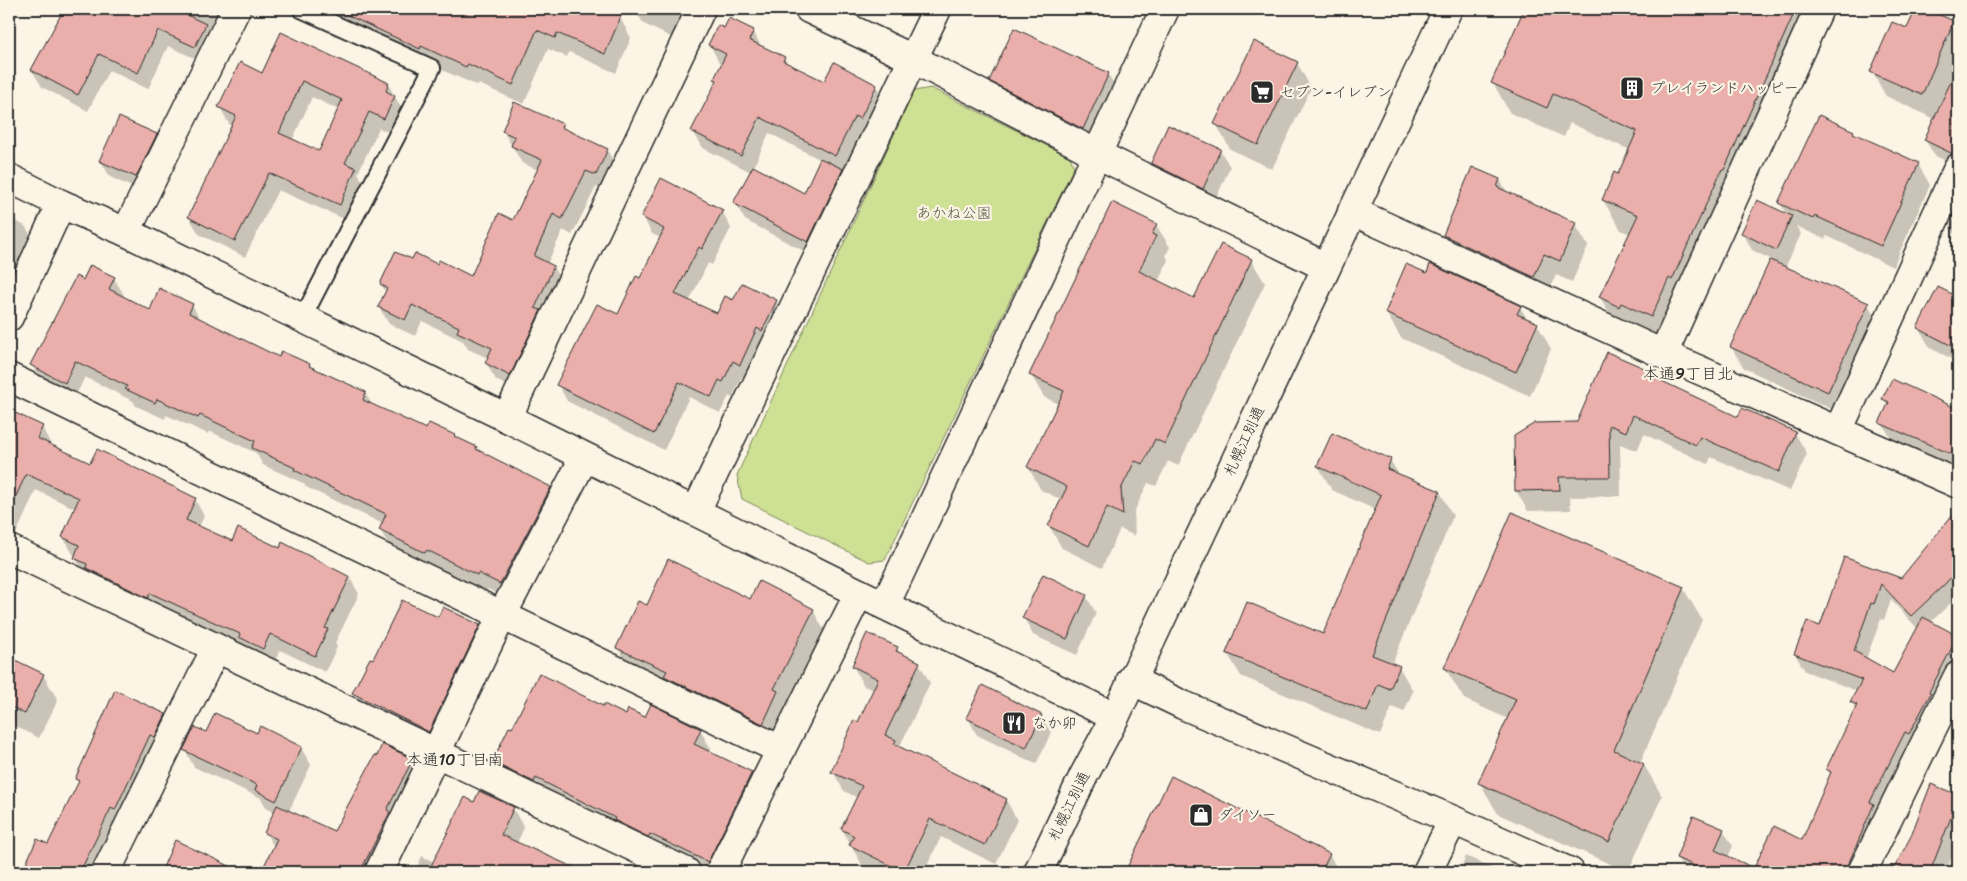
<svg xmlns="http://www.w3.org/2000/svg" width="1967" height="881" viewBox="0 0 1967 881" font-family="Sriracha,'Klee One',sans-serif">
<style>
.green{fill:#cee094;stroke:#7c8660}
.shadow{fill:#0003;fill-rule:evenodd}
.building{fill:#eaafaa;stroke:#2b2b2b;fill-rule:evenodd}
.lines{fill:none;stroke-linecap:round;stroke-linejoin:round}
.service-casing{stroke:#2b2b2b;stroke-width:20}
.minor-casing{stroke:#2b2b2b;stroke-width:31}
.tertiary-casing{stroke:#2b2b2b;stroke-width:31}
.trunk-casing{stroke:#2b2b2b;stroke-width:31}
.service{stroke:#fcf5e5;stroke-width:16}
.minor{stroke:#fcf5e5;stroke-width:28}
.tertiary{stroke:#fcf5e5;stroke-width:28}
.trunk{stroke:#fcf5e5;stroke-width:28}
.labels{text-anchor:middle;dominant-baseline:central;stroke-width:4.5;stroke-linejoin:round;paint-order:stroke}
.poi-label{font-size:15px;fill:#2b2b2b;stroke:#fcf5e5;text-anchor:start}
.park-label{font-size:15px;fill:#545845;stroke:#fcf5e5}
.street-label{font-size:15px;fill:#2b2b2b;stroke:#fcf5e5}
.neighbourhood-label{font-size:16px;fill:#2b2b2b;stroke:#fcf5e5}
</style>
<rect width="100%" height="100%" fill="#fcf5e5"/>
<filter id="ink" filterUnits="userSpaceOnUse"><feTurbulence type="fractalNoise" baseFrequency=".02" numOctaves="2"/><feDisplacementMap in="SourceGraphic" scale="10" xChannelSelector="R" yChannelSelector="G"/><feConvolveMatrix kernelMatrix="1 2 1 2 8 2 1 2 1" color-interpolation-filters="sRGB"/></filter>
<g filter="url(#ink)">
<path class="green" d="M931,88L1070,157L1074,167L885,560L869,562L742,499L737,475L914,91Z"/>
<g class="shadow">
<path d="M65,9H234L205,63L168,46L148,89L109,70L88,111L42,87L32,70Z"/>
<path d="M326,9H599L620,18L631,38L616,73L569,52L567,57L548,49L524,104L479,84L478,86L339,24L332,12Z"/>
<path d="M634,9H701L685,44L644,24Z"/>
<path d="M1526,9H1827L1669,346L1618,328L1600,297L1630,234L1621,230L1603,200L1619,175L1630,150L1570,123L1564,137L1510,113L1493,83Z"/>
<path d="M1917,9H1923L1954,22L1958,31V69L1944,102L1958,109V166L1935,156L1925,140L1935,119L1886,96L1872,72L1908,30Z"/>
<path d="M725,29L753,31L762,48L784,58L788,64L825,83L877,86L886,103L845,172L842,170L852,187L817,258L745,220L735,203L751,172L703,148L693,131L717,81L716,79L723,64L719,62L710,45ZM769,133L821,160L804,195L753,168Z"/>
<path d="M1297,63L1311,88L1272,169L1230,149L1216,124Z"/>
<path d="M263,74L388,84L404,113L394,135L379,128L358,173L365,186L349,221L278,190L245,257L199,234L189,217L233,126L229,124L220,107ZM312,97L339,110L319,153L292,141Z"/>
<path d="M1108,74L1123,99L1097,153L1005,105L990,81Z"/>
<path d="M562,125L565,130L607,150L617,167L606,192L596,187L572,235L563,230L547,264L553,267L563,284L519,392L496,380L486,363L488,358L468,349L463,341L422,321L415,336L389,324L379,307L386,292L381,284L412,261L438,265L471,277L513,221L538,170L522,163L503,131Z"/>
<path d="M1853,132L1854,134L1918,164L1930,185L1893,267L1827,236L1825,239L1796,226L1801,234L1785,268L1868,304L1880,326L1840,413L1744,368L1731,347L1772,260L1752,250L1743,233L1787,215L1780,203Z"/>
<path d="M156,135L166,152L145,193L110,177L101,161Z"/>
<path d="M1220,150L1230,167L1213,205L1162,180L1152,163Z"/>
<path d="M1500,180L1508,194L1575,224L1588,246L1572,282L1556,275L1546,298L1457,257L1444,235Z"/>
<path d="M1958,209V241L1950,227Z"/>
<path d="M722,211L731,228L712,265L708,263L689,302L717,315L734,302L776,301L786,318L750,381L742,377L732,398L729,396L720,413L689,397L664,450L567,401L558,384L618,316L640,279L661,238L652,234L643,217Z"/>
<path d="M9,218L25,226L37,246L9,297Z"/>
<path d="M1156,225L1170,247L1166,255L1168,260L1158,282L1195,300L1251,260L1265,283L1178,466L1168,461L1156,486L1148,483L1134,512L1135,536L1120,529L1102,568L1062,548L1049,526L1062,500L1041,490L1028,467L1059,404L1044,397L1031,375ZM1154,238H1156L1137,278L1135,277Z"/>
<path d="M1427,275L1520,307L1528,320L1537,324L1551,349L1530,396L1401,338L1386,313Z"/>
<path d="M114,278L124,295L122,297L150,311L192,305L201,321L279,359L309,365L310,368L365,393L373,406L427,431L454,436L456,438L476,448L478,452L550,488L560,505L510,601L488,589L486,592L436,566L435,569L390,547L380,530L383,524L306,487L303,483L263,465L256,453L209,431L208,434L166,415L165,419L136,406L133,401L85,377L74,399L41,382L32,365L83,281Z"/>
<path d="M1938,288L1958,299V362L1930,348L1919,328Z"/>
<path d="M1650,372L1654,379L1739,419L1795,433L1807,454L1790,491L1711,457L1708,464L1644,434L1637,451L1620,444L1621,496L1570,497L1571,510L1528,511L1516,491L1578,423Z"/>
<path d="M1884,399L1958,416V471L1893,441L1881,422L1888,407Z"/>
<path d="M9,412L42,427L51,445L90,464L195,499L204,516L199,527L232,543L280,549L350,578L359,594L335,643L337,647L325,672L280,650L273,665L85,575L75,558L76,556L73,554L63,537L76,509L36,490L12,543L9,541Z"/>
<path d="M1390,460L1399,475L1440,492L1453,516L1392,664L1399,667L1413,691L1404,712L1392,707L1380,735L1241,676L1227,653L1324,636L1376,510L1332,490L1318,466Z"/>
<path d="M1958,510V596L1931,622L1958,638V672L1855,872H1685L1677,858L1723,830L1733,846L1728,857L1754,870L1803,841L1831,775L1827,769L1856,710L1852,702L1857,691L1805,671L1795,654L1821,627L1845,559L1901,579ZM1891,600L1918,629L1894,674L1866,659L1881,619L1884,620Z"/>
<path d="M1683,588L1702,620L1640,763L1644,765L1662,796L1628,872L1498,814L1480,783L1508,719L1464,699L1445,668Z"/>
<path d="M1086,596L1096,613L1077,655L1033,635L1024,618Z"/>
<path d="M751,601L813,610L825,632L775,745L630,670L618,648L647,607Z"/>
<path d="M438,619L479,626L489,643L438,748L364,710L354,693L373,661Z"/>
<path d="M897,648L901,655L919,663L930,683L899,748L1006,800L1017,820L996,864L941,837L924,872H877L862,865L842,829L858,798L844,791L833,772L874,690L864,686L853,666Z"/>
<path d="M9,659L43,675L58,700L39,738L9,723Z"/>
<path d="M604,708L626,717L700,730L711,749L710,753L751,773L762,793L724,872H695L505,782L494,762L512,730Z"/>
<path d="M165,715L175,731L98,872H23L38,841L49,846L79,784L77,779Z"/>
<path d="M1041,716L1051,733L1036,764L977,735L968,718Z"/>
<path d="M207,733L258,734L301,748L311,765L289,811L335,833L412,760L422,777L378,872H262L274,847L266,833L275,812L266,807L261,798L194,767L185,750Z"/>
<path d="M1958,753V763L1956,758Z"/>
<path d="M1171,778L1329,854L1339,872H1126Z"/>
<path d="M1931,786L1958,796V840L1946,872H1894L1900,859L1902,860Z"/>
<path d="M474,803L513,808L524,828L517,843L581,872H415L422,856L434,862Z"/>
<path d="M176,842L236,872H162Z"/>
<path d="M1466,856L1500,872H1459Z"/>
<path d="M1113,868L1120,872H1111Z"/>
<path d="M586,869L593,872H584Z"/>
</g>
<g class="building">
<path d="M64,9H174L206,24L195,47L158,30L138,73L99,54L78,95L31,70Z"/>
<path d="M334,9H624L605,54L557,33L555,38L537,30L513,85L468,64L466,67L421,46L420,49Z"/>
<path d="M1524,9H1796L1724,170L1722,169L1672,280L1669,278L1651,317L1621,303L1619,307L1599,297L1638,215L1602,200L1614,172L1618,174L1637,131L1553,94L1547,108L1491,83Z"/>
<path d="M1916,9H1926L1954,21L1922,95L1870,72L1892,22L1907,28Z"/>
<path d="M729,18L754,30L749,40L785,57L783,61L824,81L834,62L877,85L860,119L855,116L835,156L760,117L741,156L691,131L717,80L714,79L726,54L708,45L718,25L724,28Z"/>
<path d="M1014,28L1109,73L1083,129L989,81Z"/>
<path d="M281,32L389,83L386,91L395,96L384,119L369,112L345,163L356,168L340,205L269,173L235,241L188,217L236,116L218,107L240,62L262,73ZM302,81L342,100L319,151L279,133Z"/>
<path d="M1254,41L1298,62L1258,145L1214,124Z"/>
<path d="M1958,66V153L1953,154L1924,140Z"/>
<path d="M514,102L563,124L561,127L608,149L596,175L586,171L562,219L553,214L534,256L554,266L535,308L541,310L510,376L485,363L492,348L457,332L459,327L412,305L405,320L378,307L387,288L380,284L395,252L412,259L415,253L437,264L439,260L471,276L499,213L513,220L542,160L511,146L515,137L502,131Z"/>
<path d="M1819,115L1854,131L1853,133L1919,163L1881,246L1815,216L1813,219L1778,203Z"/>
<path d="M119,117L157,134L136,177L99,161Z"/>
<path d="M1168,125L1221,149L1203,189L1151,163Z"/>
<path d="M820,158L843,169L808,242L733,203L753,166L804,193Z"/>
<path d="M1472,167L1500,179L1497,187L1576,223L1560,261L1544,254L1534,277L1443,235Z"/>
<path d="M661,178L723,210L702,249L699,247L675,294L717,313L725,296L733,300L742,283L777,300L762,331L757,328L740,365L733,361L723,382L719,380L711,397L679,382L654,434L556,385L597,304L618,314L636,276L640,278L664,229L641,217Z"/>
<path d="M1757,200L1792,216L1776,250L1741,233Z"/>
<path d="M1112,202L1157,224L1152,234L1156,236L1139,271L1194,298L1221,244L1252,259L1165,444L1155,439L1143,464L1135,461L1121,489L1123,515L1107,507L1089,546L1048,526L1067,487L1027,467L1064,391L1029,375Z"/>
<path d="M1770,260L1869,303L1828,392L1730,347Z"/>
<path d="M1406,264L1427,273L1430,264L1521,306L1517,314L1538,323L1516,372L1385,313Z"/>
<path d="M90,265L115,277L109,289L150,310L159,288L193,304L189,313L279,357L281,351L310,364L309,366L366,392L363,400L426,429L429,423L455,435L454,436L477,447L476,449L551,487L500,584L478,573L477,575L427,550L425,553L379,530L386,514L294,470L295,468L252,448L255,441L200,415L198,418L157,399L155,403L125,389L127,386L75,361L65,383L30,365L76,276L83,280Z"/>
<path d="M1938,287L1958,297V349L1917,328Z"/>
<path d="M1607,352L1651,371L1649,375L1738,417L1742,408L1796,432L1779,472L1700,437L1696,445L1633,415L1626,432L1609,425L1610,477H1559L1560,490L1515,491L1514,436L1535,423L1577,422Z"/>
<path d="M1892,379L1958,409V457L1879,423L1889,402L1882,399Z"/>
<path d="M9,410L43,426L37,438L90,463L97,449L196,498L186,520L232,541L238,528L280,548L282,542L350,577L325,628L328,629L315,656L270,634L263,649L239,637L240,634L150,593L148,598L86,568L87,564L74,558L79,545L62,537L79,498L26,474L9,512Z"/>
<path d="M1332,433L1391,459L1387,469L1440,491L1372,655L1400,666L1390,689L1378,684L1367,712L1226,653L1247,602L1323,634L1381,495L1317,466Z"/>
<path d="M1958,508V568L1947,582L1911,616L1881,584L1874,604L1871,603L1854,651L1893,673L1923,617L1958,636L1929,692L1931,693L1909,734L1905,732L1870,802L1874,804L1845,872H1709L1676,858L1693,816L1724,829L1715,850L1754,868L1774,826L1802,840L1831,772L1826,769L1857,705L1850,702L1862,680L1794,654L1807,621L1820,626L1844,557L1901,578Z"/>
<path d="M1512,512L1684,587L1614,750L1644,764L1609,842L1478,783L1516,699L1444,668Z"/>
<path d="M668,559L750,599L759,581L814,609L774,689L778,691L763,724L664,676L667,671L616,648L638,601L647,605Z"/>
<path d="M1043,574L1087,595L1067,639L1022,618Z"/>
<path d="M402,600L438,617L443,607L480,625L429,732L352,693L370,658L373,659Z"/>
<path d="M867,633L898,647L896,651L920,662L885,735L896,740L894,744L1007,799L985,845L930,819L904,872L849,845L854,836L841,829L862,786L831,772L854,720L858,722L878,679L852,666Z"/>
<path d="M9,657L44,674L25,714L9,706Z"/>
<path d="M539,673L603,706L604,704L626,715L628,709L645,717L651,704L701,729L694,744L752,772L708,862L650,834L648,837L614,820L615,818L536,778L534,782L492,762L509,727L512,728Z"/>
<path d="M982,685L1042,715L1026,748L966,718Z"/>
<path d="M115,690L166,714L155,737L150,735L115,810L111,808L80,872H22L37,839L48,844L79,781L75,779Z"/>
<path d="M215,713L257,733L260,726L302,747L276,801L255,790L257,785L183,750L195,727L206,732Z"/>
<path d="M382,744L413,759L387,810L390,812L360,872H261L277,839L264,833L277,805L334,831L375,755L377,756Z"/>
<path d="M1171,776L1330,854L1321,872H1125Z"/>
<path d="M1931,784L1958,795V799L1930,872H1892L1910,838Z"/>
<path d="M479,791L514,807L501,835L584,872H428L465,797L474,802Z"/>
<path d="M175,840L242,872H161Z"/>
</g>
<g class="lines">
<g class="service-casing">
<path id="service" d="M301,9L432,68L302,319"/>
</g>
<g class="minor-casing">
<g id="minor">
<path d="M809,9L913,59L1097,154L1326,267"/>
<path d="M1352,211L1663,354L1958,484"/>
<path d="M126,232L236,9"/>
<path d="M9,317L61,204"/>
<path d="M1663,354L1819,9"/>
<path d="M9,377L781,750"/>
<path d="M507,418L701,9"/>
<path d="M1838,431L1958,168"/>
<path d="M696,511L937,9"/>
<path d="M9,549L686,872"/>
<path d="M885,605L1165,9"/>
<path d="M1131,680L1183,705L1453,820L1570,872"/>
<path d="M106,872L216,648"/>
<path d="M379,872L502,615L584,458"/>
<path d="M720,872L859,593"/>
<path d="M1427,872L1453,820"/>
<path d="M1862,872L1958,676"/>
</g>
</g>
<g class="tertiary-casing">
<path id="tertiary" d="M9,178L61,204L126,232L507,418L859,593L1115,717"/>
</g>
<g class="trunk-casing">
<path id="trunk" d="M1038,872L1084,775L1115,717L1448,9"/>
</g>
<use href="#service" class="service"/>
<use href="#minor" class="minor"/>
<use href="#tertiary" class="tertiary"/>
<use href="#trunk" class="trunk"/>
</g>
</g>
<defs>
<g id="building-square" transform="scale(1.25)"><rect x="-9" y="-9" width="18" height="18" rx="4" fill="#2b2b2b" stroke="#fcf5e5"/><path d="M-4-6H4V6H1V3H-1V6H-4ZM-2.5-4.3h1.7v1.8h-1.7ZM.8-4.3h1.7v1.8H.8ZM-2.5-1h1.7V.8h-1.7ZM.8-1h1.7V.8H.8Z" fill="#fff"/></g>
<g id="supermarket-square" transform="scale(1.25)"><rect x="-9" y="-9" width="18" height="18" rx="4" fill="#2b2b2b" stroke="#fcf5e5"/><path d="M-6-5.5h2.5l.6 2H6L4.5 2H-2.5L-4.4-4H-6ZM-1.5 3.2a1.3 1.3 0 1 0 .1 0ZM3 3.2a1.3 1.3 0 1 0 .1 0Z" fill="#fff"/></g>
<g id="restaurant-square" transform="scale(1.25)"><rect x="-9" y="-9" width="18" height="18" rx="4" fill="#2b2b2b" stroke="#fcf5e5"/><path d="M-5-6h1v4h1v-4h1v4h1v-4h1v5L-1.5 .5V6h-2V.5L-5-1ZM5-6V6H3V1.5H1.5Q1.5-4 5-6Z" fill="#fff"/></g>
<g id="shop-square" transform="scale(1.25)"><rect x="-9" y="-9" width="18" height="18" rx="4" fill="#2b2b2b" stroke="#fcf5e5"/><path d="M-5-2.5h2.3a2.7 3.5 0 0 1 5.4 0H5L5.5 6h-11ZM-1.5-2.5h3a1.5 2.3 0 0 0-3 0Z" fill="#fff"/></g>
</defs>
<g fill-rule="evenodd">
<use href="#building-square" x="1632" y="88"/>
<use href="#supermarket-square" x="1262" y="92"/>
<use href="#restaurant-square" x="1014" y="723"/>
<use href="#shop-square" x="1201" y="815"/>
</g>
<g class="labels">
<g class="poi-label">
<text x="1650" y="88">プレイランドハッピー</text>
<text x="1280" y="92">セブン-イレブン</text>
<text x="1032" y="723">なか卯</text>
<text x="1218" y="815">ダイソー</text>
</g>
<g class="park-label">
<text x="954" y="213">あかね公園</text>
</g>
<g class="street-label">
<text transform="translate(1244 441) rotate(-65)">札幌江別通</text>
<text transform="translate(1069 806) rotate(-64)">札幌江別通</text>
</g>
<g class="neighbourhood-label">
<text x="1688" y="373">本通9丁目北</text>
<text x="455" y="759">本通10丁目南</text>
</g>
</g>
<rect width="1967" height="881" fill="none" stroke="#fcf5e5" stroke-width="30"/>
<rect x="15" y="15" width="1937" height="851" fill="none" stroke="#2b2b2b" stroke-width="2" filter="url(#ink)"/>
</svg>
